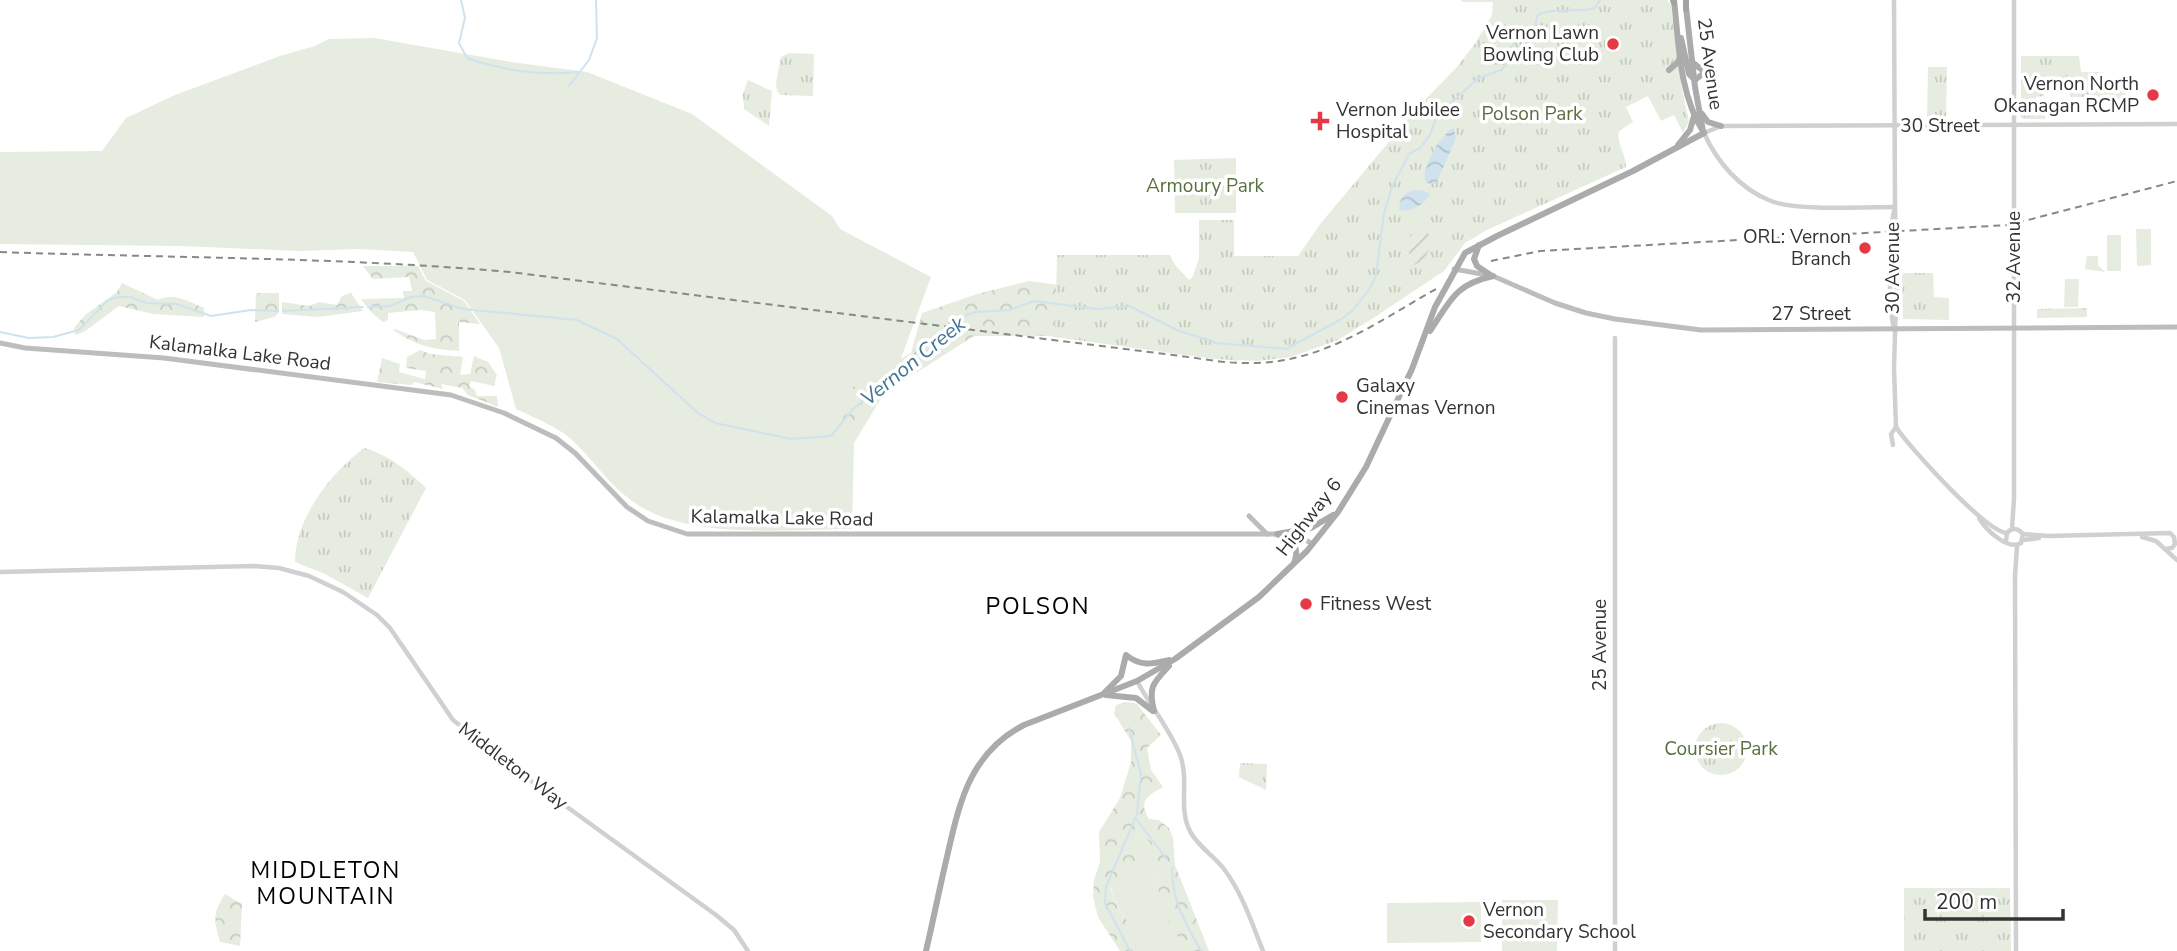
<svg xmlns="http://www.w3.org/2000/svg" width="2177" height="951" viewBox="0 0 2177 951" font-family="'Nunito Sans',sans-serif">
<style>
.grass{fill:#e6ecdf}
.forest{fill:url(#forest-crowns)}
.park{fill:url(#park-tufts)}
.garden{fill:url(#garden-furrows)}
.water{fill:url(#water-waves)}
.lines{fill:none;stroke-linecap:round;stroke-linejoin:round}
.stream{stroke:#cfe2ee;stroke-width:2}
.tertiary{stroke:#d0d0d0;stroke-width:4.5}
.secondary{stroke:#bdbdbd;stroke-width:5}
.primary{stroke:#ababab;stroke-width:6}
.trunk{stroke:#a2a2a2;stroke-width:6}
.rail{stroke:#888;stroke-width:2;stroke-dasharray:7 5;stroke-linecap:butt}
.poi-dot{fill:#e63946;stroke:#fff;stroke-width:2.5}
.labels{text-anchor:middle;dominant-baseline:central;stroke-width:7;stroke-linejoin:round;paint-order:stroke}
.poi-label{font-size:19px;fill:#333;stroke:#fff;text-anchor:start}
.street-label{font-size:19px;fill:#333;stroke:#fff}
.park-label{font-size:19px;fill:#56703f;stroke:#fff}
.water-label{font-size:21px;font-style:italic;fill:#3f7597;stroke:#fff}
.quarter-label{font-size:23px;letter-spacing:2px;fill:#000;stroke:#fff}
</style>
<defs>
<pattern id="forest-crowns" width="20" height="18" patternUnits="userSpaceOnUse" patternTransform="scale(1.75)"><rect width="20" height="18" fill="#e6ecdf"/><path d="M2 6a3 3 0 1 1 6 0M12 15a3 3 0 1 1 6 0" fill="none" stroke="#c6cbc0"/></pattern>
<pattern id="park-tufts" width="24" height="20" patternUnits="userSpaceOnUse" patternTransform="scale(1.75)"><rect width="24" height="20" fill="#e6ecdf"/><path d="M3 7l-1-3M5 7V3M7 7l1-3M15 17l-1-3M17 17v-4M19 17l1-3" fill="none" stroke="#c6cbc0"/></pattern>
<pattern id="garden-furrows" width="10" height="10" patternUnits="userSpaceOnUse" patternTransform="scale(1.75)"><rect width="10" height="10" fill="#e6ecdf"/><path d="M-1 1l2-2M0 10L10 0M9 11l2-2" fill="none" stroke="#c6cbc0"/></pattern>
<pattern id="water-waves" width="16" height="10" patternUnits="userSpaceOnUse" patternTransform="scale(1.75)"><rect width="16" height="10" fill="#cfe2ee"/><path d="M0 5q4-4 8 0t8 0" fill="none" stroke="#b2c2cd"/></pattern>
</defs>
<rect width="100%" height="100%" fill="#fff"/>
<g class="grass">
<path d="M374,38L511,62L587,72L692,114L832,216L840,229L931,277L894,377L854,443L852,529C786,529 687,541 632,501C609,485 593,459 572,440C557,426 534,418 516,409L499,348L465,300L427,280L413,252L358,249L298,251L181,246L0,244V152L102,151L126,118L175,95L280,56L315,46L329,39Z"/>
<path d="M2136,229H2151V265L2137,266Z"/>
<rect x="2107" y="235" width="14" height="36"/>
<path d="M2087,256H2098V265L2105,272L2085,269Z"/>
<path d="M2065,279H2079L2078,307H2064Z"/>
<path d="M1143,836C1166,852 1154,880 1161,902C1167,919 1177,935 1186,951H1146C1141,935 1104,898 1113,883C1119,874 1130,866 1137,859L1135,845L1138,838Z"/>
<path d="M1502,900H1558L1557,951H1502Z"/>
<path d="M1481,902V942L1387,943V903Z"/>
</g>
<g class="forest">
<path d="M363,266H418L426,281L464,301L480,324L459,322V351C431,349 417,346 393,330L395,329L424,340L436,339L435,312L421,310L388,313V320L383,322L371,312L361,299L404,298L403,291H412L409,277L373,279Z"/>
<path d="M1029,281L1080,288L1238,361L1048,336H974L900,383L875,403L848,433H840V401L846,391L911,353L922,313L977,294Z"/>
<path d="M122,283L158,300C174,292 189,302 204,308V317L153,314L119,306L84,332L75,335L74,328L85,315L117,292Z"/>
<path d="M256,293H279V313L274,317L255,322Z"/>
<path d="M351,293L363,311L318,317L282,314V302L309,306L319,302L337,305L342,296Z"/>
<path d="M420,350L430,354L463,357L460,375L470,374L474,356L488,362L497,375L494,386L471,381L469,386L475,390L477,396H497L498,407L468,395L462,388L441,384L443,389L414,382L412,385L377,382L382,358L400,364L399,372L425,379L426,371L406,368L407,357Z"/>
<path d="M1127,702L1137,704L1161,735L1147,748L1151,770L1163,787C1149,795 1137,800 1149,819L1159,820L1169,828L1173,838L1175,865L1209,951H1186C1177,935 1165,918 1160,900C1155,878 1165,852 1143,836L1138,838C1135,847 1140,860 1133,868C1125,876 1115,877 1111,889C1115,913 1138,928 1146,951H1120L1098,917L1093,897L1094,880L1100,862L1099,832L1120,798L1131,762V741L1114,713L1116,705Z"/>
<path d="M225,894L242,904L240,946L220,942C214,920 212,914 225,894Z"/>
</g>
<g class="park">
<path d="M1461,0H1667L1671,5L1681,85L1689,121L1683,133L1674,115L1661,121L1648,96L1626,107L1633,122L1619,131C1616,144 1626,153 1626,167L1487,230L1465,243L1444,271L1375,317L1338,340L1291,357L1258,361L1214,359L1055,337L1057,255H1170L1175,265L1189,280L1192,278L1199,259V220H1234V256H1298L1321,223L1418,107L1456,68L1474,45L1492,15L1493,2H1463Z"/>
<path d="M789,53L814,54L813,96L781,95L777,91L776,83L781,57Z"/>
<path d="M2021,56H2079L2081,72H2103V87L2112,86L2113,82H2120V87H2126V101H2111L2110,97H2070V90H2044V96L2036,97L2037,112H2045V119H2023L2021,117Z"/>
<path d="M1928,67H1947L1946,119L1927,120Z"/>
<path d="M748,80L772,91L769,126L744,109L743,94Z"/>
<path d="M1236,158V213H1175L1174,160Z"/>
<path d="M1902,273H1933L1934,297L1949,298V320L1903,319Z"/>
<path d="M2087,308V317L2037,318V309Z"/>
<path d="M364,448C387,454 409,471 426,488L368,598L325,574L295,562C295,518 331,473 364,448Z"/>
<circle cx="1721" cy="749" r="26"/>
<path d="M1240,763L1267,764L1266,790L1239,777Z"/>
<path d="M1904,888H2010L2011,951H1904Z"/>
</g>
<path class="garden" d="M1420,229L1428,233L1432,244L1423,261L1411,266V255L1405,249L1411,235Z"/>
<g class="water">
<path d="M1453,128L1456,138L1436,184L1426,183C1419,170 1441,135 1453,128Z"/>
<path d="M1421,190L1430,194C1425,204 1411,213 1400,210C1397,197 1409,189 1421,190Z"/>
</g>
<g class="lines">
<g class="stream">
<path d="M461,0L465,18L459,43L467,58C502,70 541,76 578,72"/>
<path d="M569,86L589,60L597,38L596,0"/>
<path d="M368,307L390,306L411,297L424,296L463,309L577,320L617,339L698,413L715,423L791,439L831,436L852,410L886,382L917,362L948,329L966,315L976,312L1010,310L1034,301L1097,309L1129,306L1177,330L1216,343L1286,349L1340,320L1353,310L1371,287L1376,275L1384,213L1392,187L1409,154L1420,148L1430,135L1437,116L1477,79L1501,70L1506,65L1507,54L1516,40C1521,37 1531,36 1534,29C1537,23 1534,20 1539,14C1557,7 1577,13 1595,8L1600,0"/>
<path d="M283,311L363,307"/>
<path d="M0,332L29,338L53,337L79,330L107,301L117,297H130L147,303L176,304L211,316L251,310L278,311"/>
<path d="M1129,728L1141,774L1137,814L1106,887L1105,903L1130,951"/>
<path d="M1136,819L1166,858"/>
<path d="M1172,868C1173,905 1184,920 1201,951"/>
</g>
<g class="tertiary">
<path d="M1894,0L1895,207L1897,267L1894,368L1896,427"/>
<path d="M1895,207C1866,207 1795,211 1771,201C1740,189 1717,162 1704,133L1721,126L2177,124"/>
<path d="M1894,211C1889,232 1888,307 1894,328"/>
<path d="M1896,427C1909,447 1986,532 2007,533"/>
<path d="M1893,445L1891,434L1896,427"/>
<path d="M1979,518C1986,530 2008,551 2021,543L2023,534C2018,528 2012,527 2007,533L2006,541"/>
<path d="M2012,529L2014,498V0"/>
<path d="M2023,534L2048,536L2170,533L2174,537L2175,544L2172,548L2165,549"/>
<path d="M2142,537L2156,541L2177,560"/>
<path d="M2023,540L2039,538"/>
<path d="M0,572L253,566L279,568L309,576L343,592L377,615L390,628L453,720L534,783L716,915L734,930L748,951"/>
<path d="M1137,681C1150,706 1170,729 1180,755C1190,781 1177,809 1191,833C1200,848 1214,856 1224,869C1242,893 1252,923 1263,951"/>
<path d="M1615,951V338"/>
<path d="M2016,951L2015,576L2017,546"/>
</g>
<g class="secondary">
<path d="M1454,269L1493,276L1555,303L1586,313L1615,319L1701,330L2177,327"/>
<path d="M0,343L25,348L164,358L451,395L504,413L556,438L575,453L627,507L648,521L687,534H1277L1296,535L1313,544"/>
<path d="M1249,516L1267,534"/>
</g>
<g class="primary">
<path d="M1674,0C1679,45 1679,94 1704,133"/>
<path d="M1686,7L1695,87L1703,131"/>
<path d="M1681,38L1689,74L1695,80L1705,72L1693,63"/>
<path d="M1669,70L1678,62L1680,57"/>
<path d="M1702,114L1708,122L1721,126"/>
<path d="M1678,145L1690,130L1694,116"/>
<path d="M1479,245L1474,259L1477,266L1492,276"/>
<path d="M1430,331C1451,300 1454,285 1493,276"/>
<path d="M1277,534L1311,528L1333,515"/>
<path d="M1279,535C1294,541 1300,548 1294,563"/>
<path d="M1105,692L1121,676L1126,655C1141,667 1152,664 1169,660"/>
<path d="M1106,695L1136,698L1153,711"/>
<path d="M1154,711C1148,687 1153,683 1169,666"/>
<path d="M926,951C933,921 939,891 946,861C959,805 968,754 1024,725L1137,681L1175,659L1259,597L1307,551L1338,512L1366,467L1412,369L1435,307L1465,253L1497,236L1633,171L1704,133"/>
</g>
<g class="trunk">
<path d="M1673,0L1674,3"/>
<path d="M1686,9V0"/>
</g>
<g class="rail">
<path d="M0,252C170,258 340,257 510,272L1173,355C1199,358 1226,364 1253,363C1322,363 1379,321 1436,289"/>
<path d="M1491,261L1540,251L2009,225L2177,181"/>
</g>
</g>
<g class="poi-dot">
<circle cx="1613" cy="44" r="7"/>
<circle cx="2153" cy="95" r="7"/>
<path d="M1316.5 110.5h7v7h7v7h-7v7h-7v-7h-7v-7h7z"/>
<circle cx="1865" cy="248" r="7"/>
<circle cx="1342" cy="397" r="7"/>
<circle cx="1306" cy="604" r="7"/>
<circle cx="1469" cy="921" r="7"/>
</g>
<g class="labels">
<g class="poi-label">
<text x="1599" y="33" text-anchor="end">Vernon Lawn<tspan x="1599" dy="22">Bowling Club</tspan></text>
<text x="2139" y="84" text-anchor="end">Vernon North<tspan x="2139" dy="22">Okanagan RCMP</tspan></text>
<text x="1336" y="110">Vernon Jubilee<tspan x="1336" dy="22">Hospital</tspan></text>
<text x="1851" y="237" text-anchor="end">ORL: Vernon<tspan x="1851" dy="22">Branch</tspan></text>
<text x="1356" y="386">Galaxy<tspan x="1356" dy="22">Cinemas Vernon</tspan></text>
<text x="1320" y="604">Fitness West</text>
<text x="1483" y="910">Vernon<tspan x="1483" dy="22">Secondary School</tspan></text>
</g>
<g class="street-label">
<text transform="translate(1710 64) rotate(82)">25 Avenue</text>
<text x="1940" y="126">30 Street</text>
<text transform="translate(2014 257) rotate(-90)">32 Avenue</text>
<text transform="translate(1893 268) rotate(-90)">30 Avenue</text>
<text x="1811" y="314">27 Street</text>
<text transform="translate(240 353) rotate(7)">Kalamalka Lake Road</text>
<text transform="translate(1309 517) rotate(-52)">Highway 6</text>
<text transform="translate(782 518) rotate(1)">Kalamalka Lake Road</text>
<text transform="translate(1600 645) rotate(-90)">25 Avenue</text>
<text transform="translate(513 766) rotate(37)">Middleton Way</text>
</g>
<g class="park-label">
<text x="1532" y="114">Polson Park</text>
<text x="1205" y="186">Armoury Park</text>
<text x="1721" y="749">Coursier Park</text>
</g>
<g class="water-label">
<text transform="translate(913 361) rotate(-39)">Vernon Creek</text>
</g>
<g class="quarter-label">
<text x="1038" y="606">POLSON</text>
<text x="326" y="870">MIDDLETON<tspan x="326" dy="26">MOUNTAIN</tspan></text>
</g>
</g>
<path d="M1925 909v10h138v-10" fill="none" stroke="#333333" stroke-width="3.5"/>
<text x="1936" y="909" font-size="21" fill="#333333" stroke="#ffffff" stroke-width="5" paint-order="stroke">200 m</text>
</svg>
